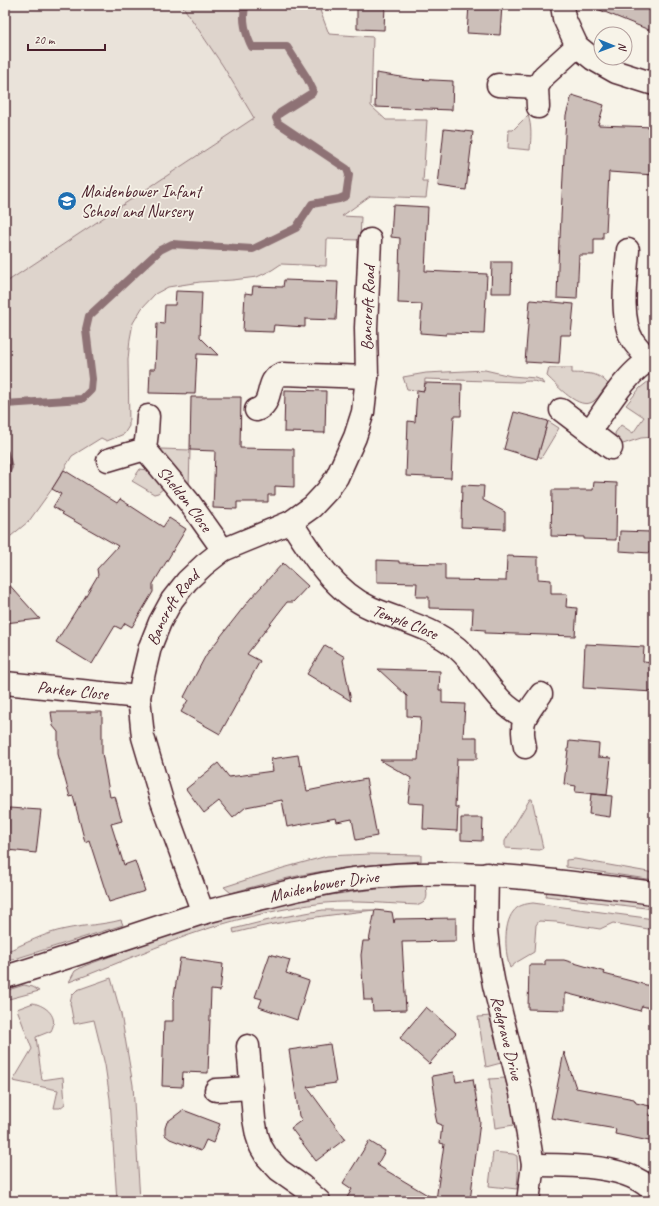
<svg xmlns="http://www.w3.org/2000/svg" width="659" height="1206" viewBox="0 0 659 1206" font-family="Caveat,sans-serif">
<style>
.built{fill:#eae3da}
.green{fill:#ded4cc;stroke:#947a7c}
.lines{fill:none;stroke-linecap:round;stroke-linejoin:round}
.stream{stroke:#8e7275;stroke-width:8}
.building{fill:#ccbfb9;stroke:#4a1f2b}
.minor-casing{stroke:#4a1f2b;stroke-width:25}
.minor{stroke:#f7f3e8;stroke-width:22}
.labels{text-anchor:middle;dominant-baseline:central;stroke-width:3.5;stroke-linejoin:round;paint-order:stroke}
.poi-label{font-size:17px;fill:#4a1f2b;stroke:#f7f3e8;text-anchor:start}
.street-label{font-size:17px;fill:#4a1f2b;stroke:#f7f3e8}
</style>
<rect width="100%" height="100%" fill="#f7f3e8"/>
<filter id="ink" filterUnits="userSpaceOnUse"><feTurbulence type="fractalNoise" baseFrequency=".025" numOctaves="2"/><feDisplacementMap in="SourceGraphic" scale="8" xChannelSelector="R" yChannelSelector="G"/><feConvolveMatrix kernelMatrix="1 2 1 2 8 2 1 2 1" color-interpolation-filters="sRGB"/></filter>
<g filter="url(#ink)">
<path class="built" d="M5,5H182L223,66L254,118L5,283Z"/>
<g class="green">
<path d="M182,5H318L329,34L373,37L371,106L386,120H427L423,182H428L426,198L370,196L342,216L361,217L360,240L327,239L326,266L281,264L272,270L257,277L233,280L200,282L168,287L155,294L142,308L133,323L130,339L128,360L129,426L124,434L107,441L101,438L72,456L52,489L29,521L5,541V283L254,118L223,66Z"/>
<path d="M528,115C532,127 531,137 530,150L508,148L509,130H513Z"/>
<path d="M549,368H572V373C587,374 597,371 608,384C603,389 599,397 594,401C579,412 557,385 547,376Z"/>
<path d="M485,370L511,376L536,378L541,380L544,384C535,380 528,381 519,382L425,379L424,391L407,389L403,377L426,373Z"/>
<path d="M654,377V437L641,438L620,445L616,442L615,433L621,425L633,433L644,417L626,405L640,388Z"/>
<path d="M548,421L559,428L541,458L538,456Z"/>
<path d="M161,449L190,450L189,488L162,456Z"/>
<path d="M140,469L148,470L164,488L158,493L154,494L132,481Z"/>
<path d="M530,799H532L543,848L540,850L505,848V841Z"/>
<path d="M369,854L421,855V861C375,864 329,868 284,879C266,883 248,888 231,893L224,887L283,868L327,856Z"/>
<path d="M575,859L654,873V880L566,867V860Z"/>
<path d="M426,886C427,895 429,901 419,905C388,904 356,900 325,903C288,907 243,917 207,929C160,944 115,965 69,982L75,971L84,966C131,949 178,930 226,918C292,900 358,888 426,886Z"/>
<path d="M547,890L654,904V909L546,896Z"/>
<path d="M533,903L654,919V930L613,923L600,929L556,922L539,921L536,925L534,952L517,962L510,968C505,954 503,925 513,912C518,905 525,904 533,903Z"/>
<path d="M323,910H375C327,915 280,921 234,933L233,929L277,918Z"/>
<path d="M121,920L123,925L5,962V952C25,944 44,933 66,929C84,925 102,925 121,920Z"/>
<path d="M111,978L121,1014L133,1085L140,1201H117L110,1099L105,1065L94,1020L74,1024L70,1003L72,995L77,990Z"/>
<path d="M24,985L33,987L39,991L5,1000V991Z"/>
<path d="M33,1003C47,1006 59,1017 51,1031L36,1037L42,1080L63,1077L65,1104L60,1108H54L58,1090L13,1081L32,1049L17,1009Z"/>
<path d="M491,1016L501,1063L486,1067L478,1017Z"/>
<path d="M505,1078L513,1109L514,1125L495,1128L489,1079Z"/>
<path d="M493,1152L513,1154L517,1156L518,1174L517,1189L489,1186Z"/>
</g>
<g class="lines">
<g class="stream">
<path d="M5,404L82,399L91,390L92,379L86,329L89,316L160,250L172,244L253,249L296,228L312,204L339,199L346,196L349,175L347,169L278,123L276,118L280,113L312,93L313,90L307,78L287,47H252C246,36 241,17 246,5"/>
<path d="M5,453L9,467L5,475"/>
</g>
</g>
<g class="building">
<path d="M357,5H385L384,30L357,29Z"/>
<path d="M469,5H502L500,35L467,33Z"/>
<path d="M590,5H654V32L590,6Z"/>
<path d="M376,73L414,79L453,81L452,110L375,107Z"/>
<path d="M572,95L604,105L598,125L654,127V175L609,172L606,232H603V239H594V255H579L577,299L557,298L559,237L560,238L566,115Z"/>
<path d="M444,129L473,132L466,190L438,186Z"/>
<path d="M393,205L428,207L425,271L487,274L484,334L446,333V335L420,333L422,304L398,303L400,238L391,237Z"/>
<path d="M492,262H512L511,293H491Z"/>
<path d="M284,280L338,282L336,320L305,319V327L274,325L273,332L243,331L245,293L252,294L253,286L283,287Z"/>
<path d="M176,291L202,292L200,337L218,355L197,354L195,394L149,393L150,369H155L157,323L164,324L165,305H175Z"/>
<path d="M530,300L574,304L571,335H561L559,364L525,362Z"/>
<path d="M425,383L462,384L461,416H454L451,478L406,476L408,421L415,422L417,390L424,391Z"/>
<path d="M285,390L326,391L325,433L284,432Z"/>
<path d="M191,397H241L240,448L294,449V487L275,486V495H268V502H237V509L213,508L215,451L190,450Z"/>
<path d="M514,412L548,421L537,459L504,449Z"/>
<path d="M64,470L117,503L120,499L163,527L169,518L186,529L153,584V592L132,627L125,623L121,629L115,626L92,664L56,642L78,607H79L98,575L97,569L118,546L62,514L63,513L53,507L61,494L52,489Z"/>
<path d="M594,482L617,483L616,540L584,539V537L551,536L552,490H593Z"/>
<path d="M462,485L484,486L483,500L505,512V529L461,527Z"/>
<path d="M620,531L651,532L650,553L619,551Z"/>
<path d="M507,556L538,557V579L551,580V594H567L566,607L577,608L575,636L485,633V630L472,629L473,609L429,608V597H416L417,583L377,582V560L399,561V563L445,564V580L506,581Z"/>
<path d="M283,563L308,586L293,602H287L247,654L260,661L220,734L181,712L188,700L184,697L206,655L250,599Z"/>
<path d="M5,580L40,619L5,623Z"/>
<path d="M585,644L644,647L643,662L654,663V692L583,688Z"/>
<path d="M325,645L345,657L343,660L351,701L307,674Z"/>
<path d="M378,669L440,671L439,690H442V703L465,704L463,737H477V759H457L455,807H458L457,831L423,829L424,804L408,803L411,778L380,760H418L421,717L407,716V696Z"/>
<path d="M51,712H102V753L110,797L115,796L122,821L111,824L124,865L135,861L145,891L109,902L89,840L85,842L73,796L70,797L58,754V732L53,726Z"/>
<path d="M569,741L599,744L598,757L611,758L607,795L575,792L576,786L564,784Z"/>
<path d="M298,755L300,766L302,765L307,791L366,779L377,836L356,840L352,819L337,822L336,818L287,827L282,800L246,807L233,818L219,801L204,813L186,789L218,763L229,777L273,771L271,759Z"/>
<path d="M591,794L612,796L610,817L589,814Z"/>
<path d="M9,808L41,810L36,853L7,850Z"/>
<path d="M461,818H483L482,841L461,840Z"/>
<path d="M375,910L392,912L394,923L395,919L456,918V941L402,942L406,1010L373,1011L372,1000H364L361,955L363,941H369Z"/>
<path d="M270,954L290,960L286,973L309,981L297,1020L259,1007L262,999L255,997Z"/>
<path d="M180,958L223,964L220,991L211,990L208,1073L183,1072L182,1087L162,1086L164,1021H173V1002Z"/>
<path d="M545,960H564L605,972L604,974L654,987V1009L642,1006L640,1011L604,1001V1003L565,993V1010L528,1009L529,965H545Z"/>
<path d="M426,1007L456,1033L429,1064L400,1038Z"/>
<path d="M330,1044L336,1083L307,1087L345,1139L316,1161L291,1128L302,1120L299,1116L289,1050Z"/>
<path d="M564,1052L576,1088L634,1099L636,1103L650,1106L649,1115L654,1116V1142L615,1134L616,1129L551,1118Z"/>
<path d="M454,1072L456,1082L473,1079L480,1122L470,1201H345L352,1189L343,1183L369,1141L385,1151L377,1165L436,1200L444,1144L440,1143L442,1125L437,1123L435,1114L437,1110L432,1076Z"/>
<path d="M183,1110L220,1124L213,1143L206,1140L201,1151L170,1139L165,1135V1128L167,1122Z"/>
</g>
<g class="lines">
<g class="minor-casing">
<g id="minor">
<path d="M562,5L564,18L577,46L593,59L616,72L654,84"/>
<path d="M498,85L537,87"/>
<path d="M538,107L537,87L544,76L577,46"/>
<path d="M628,250C626,276 619,318 633,341C638,348 644,354 649,360"/>
<path d="M256,410C275,404 264,379 282,374L367,377"/>
<path d="M561,410L611,448"/>
<path id="s1" d="M148,416L147,432L145,449L189,502L223,550"/>
<path d="M590,431C605,410 629,368 654,358"/>
<path d="M108,460L145,449"/>
<path id="s2" d="M291,522C312,555 335,592 371,608C401,621 432,627 457,648C483,670 492,702 525,717"/>
<path id="s3" d="M5,683L139,697"/>
<path d="M525,747C519,719 526,716 541,694"/>
<path id="s4" d="M487,874L486,930L489,958L494,985L521,1093L533,1165L528,1201"/>
<path id="s5" d="M203,913L162,801L143,737L139,697L144,672L150,647L160,622L172,600L187,581L204,565L223,550L291,522L312,507L327,491L337,477L355,437L363,412L367,377L366,328L370,240"/>
<path id="s6" d="M5,977C71,957 136,934 202,913C223,907 245,902 267,897C298,889 330,881 362,878C459,866 557,881 654,893"/>
<path d="M248,1046L254,1119L257,1135L261,1147L267,1157L279,1170L302,1186L319,1201"/>
<path d="M216,1090L252,1088"/>
<path d="M533,1165C567,1165 632,1164 654,1193"/>
</g>
</g>
<use href="#minor" class="minor"/>
</g>
</g>
<defs>
<g id="school-disc" transform="scale(1)"><circle r="9.5" fill="#1f6fb2" stroke="#f7f3e8"/><path d="M0-5L7-2L0 1L-7-2ZM-4 1L0 2.5L4 1V4Q0 6-4 4Z" fill="#fff"/></g>
</defs>
<g fill-rule="evenodd">
<use href="#school-disc" x="67" y="201"/>
</g>
<g class="labels">
<g class="poi-label">
<text x="81" y="191">Maidenbower Infant<tspan x="81" dy="20">School and Nursery</tspan></text>
</g>
<g class="street-label">
<text stroke="none"><textPath href="#s5" startOffset="714">Bancroft Road</textPath></text>
<text stroke="none"><textPath href="#s1" startOffset="97">Sheldon Close</textPath></text>
<text stroke="none"><textPath href="#s5" startOffset="323">Bancroft Road</textPath></text>
<text stroke="none"><textPath href="#s2" startOffset="156">Temple Close</textPath></text>
<text stroke="none"><textPath href="#s3" startOffset="68">Parker Close</textPath></text>
<text stroke="none"><textPath href="#s6" startOffset="332">Maidenbower Drive</textPath></text>
<text stroke="none"><textPath href="#s4" startOffset="166">Redgrave Drive</textPath></text>
</g>
</g>
<rect width="659" height="1206" fill="none" stroke="#f7f3e8" stroke-width="20"/>
<rect x="10" y="10" width="639" height="1186" fill="none" stroke="#4a1f2b" stroke-width="1.5" filter="url(#ink)"/>
<g transform="translate(613 46) rotate(91)"><circle r="19" fill="#f7f3e8" stroke="#b29e9c"/>
<path d="M0-3L7 15L0 10L-7 15Z" fill="#1f6fb2"/>
<text y="-6" font-size="11" font-weight="bold" text-anchor="middle" fill="#4a1f2b">N</text>
</g>
<path d="M28 44v6h77v-6" fill="none" stroke="#4a1f2b" stroke-width="2"/>
<text x="34" y="44" font-size="12" fill="#4a1f2b" stroke="#f7f3e8" stroke-width="3" paint-order="stroke">20 m</text>
</svg>
